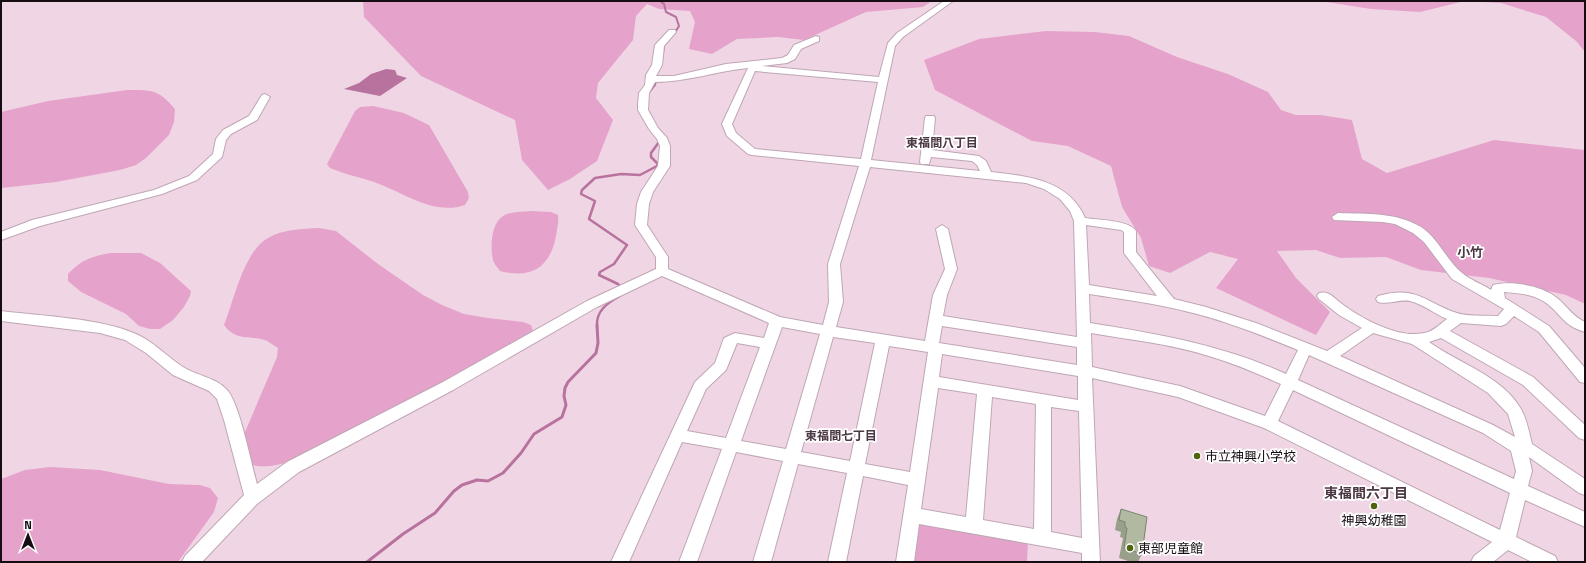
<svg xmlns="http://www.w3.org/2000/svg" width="1586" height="563" viewBox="0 0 1586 563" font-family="'Titillium Web','Noto Sans JP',sans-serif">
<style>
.green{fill:#e5a3cb}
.water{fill:#b8729e}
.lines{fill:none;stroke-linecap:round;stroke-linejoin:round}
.stream-far2{stroke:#b8729e;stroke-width:2}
.stream-far1{stroke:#b8729e;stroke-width:2.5}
.stream{stroke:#b8729e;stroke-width:3}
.minor-casing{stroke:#bfa6b5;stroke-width:2}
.minor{fill:#fff;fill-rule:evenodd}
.wall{fill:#989f8a}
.building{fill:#b1b9a1;stroke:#7c8271}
.poi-dot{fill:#50640e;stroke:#fff;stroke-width:1.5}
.labels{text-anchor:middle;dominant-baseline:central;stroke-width:3.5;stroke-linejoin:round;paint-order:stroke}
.neighbourhood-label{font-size:12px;font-weight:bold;fill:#4c3844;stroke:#fff}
.quarter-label{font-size:13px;font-weight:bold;fill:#4c3844;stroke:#fff}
.near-poi-label{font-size:13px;fill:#160d12;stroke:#fff;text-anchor:start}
.near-neighbourhood-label{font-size:14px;font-weight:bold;fill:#4c3844;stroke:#fff}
</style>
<rect width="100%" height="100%" fill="#f0d6e5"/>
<g class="green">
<path d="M363,1H932L923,7L866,12L804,40L778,37L737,39L712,54L689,49L695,22L690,11L659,9L647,4L636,16L633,40L598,83L596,98L613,120L597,161L570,179L548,190L522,160L515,120L421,76L364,17Z"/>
<path d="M1320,1H1585V52L1576,41L1546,17L1501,3L1465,1L1420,12L1371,9Z"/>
<path d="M1046,31L1095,32L1129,36L1177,57L1228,74L1268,92L1281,110L1296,115H1321L1352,120L1362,159L1387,173L1494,140L1585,150V304L1566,295L1489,278L1421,270L1386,257L1340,258L1316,250L1277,251L1296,278L1330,312L1316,335L1216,288L1238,259L1210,252L1170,273L1149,266L1141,238L1122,207L1111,166L1068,146L1032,141L935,90L924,60L979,39Z"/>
<path d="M127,90C152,90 158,89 175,109L174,122L169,135L146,158L136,165L120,170L56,182L1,188V112L48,101Z"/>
<path d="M373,106L404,113L429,125L468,192L469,198L465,205C433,216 403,192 374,182C359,177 344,174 330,168L327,164L355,111L360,107Z"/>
<path d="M531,211L551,212L558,215C559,222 557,229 556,236C550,268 531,279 500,271C498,268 494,264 493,260C490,248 491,223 503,216C511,211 522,212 531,211Z"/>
<path d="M319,228L336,231L378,264L423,295L442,305L464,314L488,318L523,322L531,325L534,334L301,459C275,465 265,471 239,461V446L277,357L278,348C274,346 271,343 267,341C252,334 237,343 224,325C234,300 244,251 268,238C283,229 302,229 319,228Z"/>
<path d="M110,253H141L160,263L191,291L190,296L184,307L173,320L160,329H150L139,326L126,314L81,292L68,281V274C83,259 90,257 110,253Z"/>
<path d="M50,467L100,470L169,484L200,485L210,488L218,498L214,512L178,562H1V479L25,470Z"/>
<path d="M917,523L1028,540L1027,562H911Z"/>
</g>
<path class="water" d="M386,69L395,70L397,75L407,78L380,96L344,89L359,83L371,74Z"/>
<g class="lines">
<g class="stream-far2">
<path d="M660,1L664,4L666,12L676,17L679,26L674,34"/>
<path d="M661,64L664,47"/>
<path d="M648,94L655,85L656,79"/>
<path d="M659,143V141"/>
</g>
<g class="stream-far1">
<path d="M622,289L618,284L599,275L600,272L614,264L627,245L589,219L595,201L581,194L582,190L595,178L621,174L640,175L657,166L658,164L651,157V153L659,142"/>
<path d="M597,326C596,311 607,303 620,296"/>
</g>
<path class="stream" d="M367,562L403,534L435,513L454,491L462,485L477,480L488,481L503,473L521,453L534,434L562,417L566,405L564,396L565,388L568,382L596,353L598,343L597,325"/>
<g class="minor-casing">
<g id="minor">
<path d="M944,1H953L903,37L895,46L871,160L980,171L977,165L972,161L931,157L929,164H921L920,162L925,118L926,116H934L935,118L932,150L979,156L986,161L991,172C1027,176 1069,180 1085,218C1098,220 1129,220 1136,231V252L1174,299L1206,307L1256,323L1327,351L1362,328L1339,315L1319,299L1317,296L1319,293C1329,290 1335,299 1342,304C1362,319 1399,339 1424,333C1433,332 1440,324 1447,319C1435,314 1423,304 1410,301C1399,299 1388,305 1378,302L1376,299L1378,296C1417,285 1424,302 1457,313C1469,317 1485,315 1498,316L1504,309L1452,279L1424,242L1413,233L1395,224L1383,222L1334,220L1332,217L1338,213C1366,214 1396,212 1421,227C1439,239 1446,260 1462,273C1470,280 1482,284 1491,290L1493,285C1511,280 1543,286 1557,298C1567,306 1573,317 1585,322V332C1561,325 1561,312 1543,301C1532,294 1517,293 1504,292L1505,298L1549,326L1585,368V383L1580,382L1539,332L1514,316L1506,324L1501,326L1461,323L1450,331L1533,377L1585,425V440L1579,438L1523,385L1441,338L1429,342C1458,363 1502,376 1521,409C1527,420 1529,432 1532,444L1585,479V495L1579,493L1529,457L1532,471L1528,486L1585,512V527L1525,500L1516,537L1555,556L1558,562H1532L1508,550L1493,562H1471L1474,556L1492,542L1264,428L1178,397L1092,378L1100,562H1082V553L919,524L914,562H896L908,485L863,476L846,562H828L847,473L798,464L771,562H753L783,461L736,452L697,562H679L722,449L682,442L629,562H611L695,382L715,363L724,338L735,333L764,338L769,323L662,276L597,307L453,390L299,472L257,504L202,562H182L185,556L244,495L224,420L217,399L209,391L173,375L146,353L125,340L100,333L1,321V311C40,316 100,318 136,334C154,342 166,356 183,367C197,376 216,377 228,391C240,406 251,463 257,484L287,462L443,382L587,301L656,269V257L635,225L637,204L641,192L658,166L660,146L657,139L649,129L638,110V104L639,93L645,85L646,75L652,65L655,45L669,30H675L676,32L664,46L662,65L656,76H674L726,64L782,58L788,55L794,45L816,36L819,37V41L801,49L795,59L787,63L762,66L879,77L888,43L897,33ZM748,68L722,124L727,136L748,154L752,155L859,166L828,264L829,302L823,325L780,317L668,269V257L647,225L649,204L653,192L670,166V146L667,138L658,128L648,110L649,93L655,82C687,82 716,71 748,68ZM755,71L878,82L861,159L755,149L736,133L732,124ZM870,167L1026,183L1044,189L1060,199L1070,211L1074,221L1077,337L943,316L947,295L957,269L948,229L942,225L936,229L945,269L933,295L925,341L836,327L843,302L840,264ZM1086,225L1121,230L1124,232V253L1157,296L1089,285ZM1089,294C1121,299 1154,303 1185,311C1224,320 1261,335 1298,350L1286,374C1223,345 1158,334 1090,323ZM942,326L1077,347V365L939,343ZM782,327L820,334L786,449L741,441ZM1091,333C1131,340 1173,344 1212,357C1236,364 1258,374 1281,384L1265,416L1180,386L1092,367ZM1373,333L1412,344L1488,393L1508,414L1515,437L1493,425L1340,356ZM833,337L875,343L850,461L801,452ZM737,343L760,347L726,438L687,431L706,389L726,370ZM889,346L928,352L910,472L865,464ZM942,354L1078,376V400L939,377ZM1309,355L1483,433L1511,451L1516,471L1514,479L1298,380ZM938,388L977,394L966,517L921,509ZM1293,390L1510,493L1500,530L1278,421ZM992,397L1036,404L1034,529L983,520ZM1051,407L1079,411L1082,538L1051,532Z"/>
<path d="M265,94L270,97L257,120L231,134L226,140L222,157L197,180L162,194L40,226L1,240V232L32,220L154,190L189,176L213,154L216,139L223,130L249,116L262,95Z"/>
</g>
</g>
<use href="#minor" class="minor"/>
</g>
<path class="wall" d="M1121,509L1142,554L1138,562H1131L1119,558L1123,538L1120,537L1121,532L1115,530L1117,519Z"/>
<path class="building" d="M1121,509L1147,517L1142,554L1124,548L1127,528L1125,527V522L1119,520Z"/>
<g class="poi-dot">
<circle cx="1197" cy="456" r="4"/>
<circle cx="1374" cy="506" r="4"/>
<circle cx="1130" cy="548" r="4"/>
</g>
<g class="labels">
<g class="neighbourhood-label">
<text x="942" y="142">東福間八丁目</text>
<text x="841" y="435">東福間七丁目</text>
</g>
<g class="quarter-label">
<text x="1470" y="252">小竹</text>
</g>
<g class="near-poi-label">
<text x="1205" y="456">市立神興小学校</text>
<text x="1374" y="520" text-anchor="middle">神興幼稚園</text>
<text x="1138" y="548">東部児童館</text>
</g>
<g class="near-neighbourhood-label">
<text x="1366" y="492">東福間六丁目</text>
</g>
</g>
<rect width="1586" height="563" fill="none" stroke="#160d12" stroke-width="4"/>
<g transform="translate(28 535)" stroke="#ffffff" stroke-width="3" paint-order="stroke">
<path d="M0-3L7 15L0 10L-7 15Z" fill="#160d12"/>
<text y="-6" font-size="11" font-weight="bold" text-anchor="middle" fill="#160d12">N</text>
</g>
</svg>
